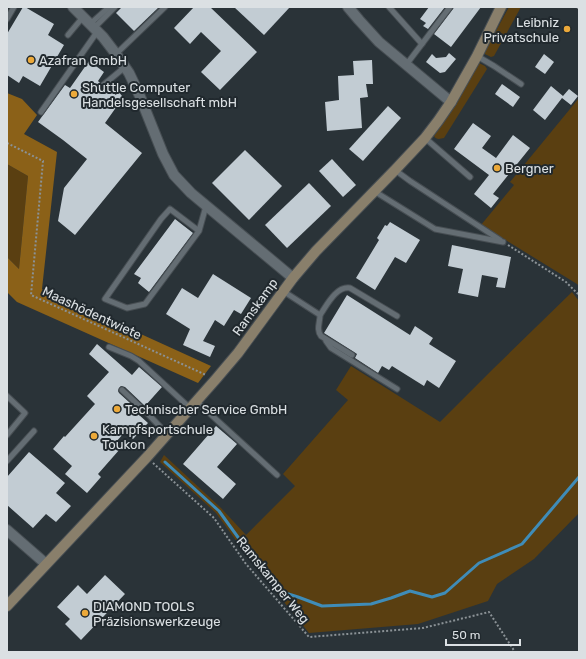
<svg xmlns="http://www.w3.org/2000/svg" width="586" height="659" viewBox="0 0 586 659" font-family="Rubik,sans-serif">
<style>
.green{fill:#5a3f11}
.forest{fill:#8b6118}
.lines{fill:none;stroke-linecap:round;stroke-linejoin:round}
.stream{stroke:#3f8cb8;stroke-width:3}
.building{fill:#c2ccd3}
.lane-casing{stroke:#474e53;stroke-width:7}
.street-casing{stroke:#474e53;stroke-width:12}
.secondary-casing{stroke:#474e53;stroke-width:12}
.path{stroke:#8b9296;stroke-width:2;stroke-dasharray:2 2;stroke-linecap:butt}
.lane{stroke:#646d73;stroke-width:5}
.street{stroke:#646d73;stroke-width:10}
.secondary{stroke:#897f6b;stroke-width:10}
.poi-dot{fill:#eca93a;stroke:#21292e;stroke-width:1.5}
.labels{text-anchor:middle;dominant-baseline:central;stroke-width:4;stroke-linejoin:round;paint-order:stroke}
.poi-label{font-size:13px;fill:#dbe0e3;stroke:#21292e;text-anchor:start}
.street-label{font-size:13px;fill:#dbe0e3;stroke:#21292e}
</style>
<rect width="100%" height="100%" fill="#2a3338"/>
<g class="green">
<path d="M509,7H521L494,56L491,57L485,54V51Z"/>
<path d="M479,63L485,66L487,69L444,138C440,139 436,140 434,136L456,104L477,65Z"/>
<path d="M579,98V286L577,284L481,225L514,185L510,182Z"/>
<path d="M7,164L28,176L19,269L7,257Z"/>
<path d="M572,292L579,301V513L534,559L497,584L488,601L418,624L309,633L251,561L216,513L160,462L164,455L221,508L246,535L295,486L283,474L348,400L336,390L351,366L440,422L494,368Z"/>
</g>
<path class="forest" d="M7,93L22,99L37,115L24,134L57,152L42,289L211,366L198,383L17,302L7,292V257L19,269L28,176L7,164Z"/>
<g class="lines">
<path class="stream" d="M165,462L219,511L274,587L282,592L298,597L322,606L371,604L391,598L410,591L432,597L445,593L479,563L522,544L579,477"/>
</g>
<g class="building">
<path d="M23,7H25L54,24L48,35L64,45L40,86L23,76L19,83L7,75V34Z"/>
<path d="M122,7H159L134,31L116,13Z"/>
<path d="M194,7H210L257,52L220,90L201,72L221,51L201,32L190,44L174,28Z"/>
<path d="M234,7H290L264,35Z"/>
<path d="M429,7H445L428,29L423,26L426,23L420,19Z"/>
<path d="M454,7H481L451,47L434,34L453,9Z"/>
<path d="M449,53L456,59L445,72L440,73L426,62L432,54L436,58L446,57Z"/>
<path d="M544,54L554,62L545,74L535,67Z"/>
<path d="M372,60L373,84H366L368,97L360,98L362,128L327,131L325,102L339,100L338,76L354,75L353,61Z"/>
<path d="M89,61L104,72L98,81L100,83L98,85L99,89L103,90L106,88L116,95L118,91L122,96V99L105,123L142,153L75,235L58,221L64,188L87,159L63,140L38,122L65,85L70,88Z"/>
<path d="M502,84L520,97L513,107L495,94Z"/>
<path d="M551,86L563,96L569,89L578,96L571,105L562,98L545,120L533,110Z"/>
<path d="M388,106L401,118L363,161L349,149Z"/>
<path d="M473,123L491,136L482,148L496,158L513,135L530,148L493,194L499,198L491,208L474,194L489,175L454,149Z"/>
<path d="M245,150L282,186L249,220L212,183Z"/>
<path d="M332,159L356,185L343,197L319,171Z"/>
<path d="M309,183L331,206L287,248L265,225Z"/>
<path d="M175,219L193,233L149,292L138,283L141,278L134,274Z"/>
<path d="M390,222L420,240L406,263L395,257L375,290L356,278L379,240L377,238L385,225L387,226Z"/>
<path d="M452,245L511,257L505,288L496,287L498,278L482,275L478,297L458,293L463,269L448,266Z"/>
<path d="M213,274L251,298L241,314L234,310L224,326L215,320L203,341L215,346L210,357L183,345L190,329L166,314L182,288L198,298Z"/>
<path d="M347,295L410,335L415,326L433,338L429,344L456,361L439,388L427,380L424,386L392,366L389,370L382,366L378,373L355,358L357,354L354,352L324,333Z"/>
<path d="M97,344L132,375L139,367L162,387L145,406L125,387L121,386L119,388L118,391L119,393L140,412L138,414L148,423L133,439L125,432L114,444L120,449L98,474L101,477L87,493L65,474L72,466L53,449L64,436L65,437L95,404L87,396L109,372L89,354Z"/>
<path d="M216,426L237,444L217,467L236,484L223,499L183,464Z"/>
<path d="M29,452L65,483L56,493L71,506L56,522L46,514L33,528L7,505V477Z"/>
<path d="M105,575L125,594L81,640L65,624L70,619L57,607L78,585L87,594Z"/>
</g>
<g class="lines">
<g class="lane-casing">
<g id="lane">
<path d="M389,7L422,44"/>
<path d="M7,19L14,7"/>
<path d="M90,24L109,7"/>
<path d="M94,28L115,7"/>
<path d="M68,35L83,17"/>
<path d="M116,54L165,7"/>
<path d="M477,56L494,66L521,84"/>
<path d="M406,65L450,7"/>
<path d="M102,86L125,67"/>
<path d="M41,112L97,32"/>
<path d="M425,138L470,177"/>
<path d="M395,170L410,181L500,240"/>
<path d="M374,191L435,229L503,242"/>
<path d="M199,231L170,209L161,219L105,299L127,308L145,304L199,231L206,206"/>
<path d="M283,291L320,315C320,323 316,329 321,336L352,355"/>
<path d="M320,315C327,305 336,286 350,288L397,316"/>
<path d="M326,341L331,348L397,389"/>
<path d="M109,347L131,356L139,361L190,408"/>
<path d="M122,390L149,415L167,434"/>
<path d="M7,396L25,413L7,435"/>
<path d="M196,401L277,475"/>
<path d="M7,461L34,431"/>
</g>
</g>
<g class="street-casing">
<g id="street">
<path d="M73,7L103,37L116,54L129,73L139,94L163,154L174,175L191,193L293,278"/>
<path d="M348,7L359,20L379,42L451,102"/>
<path d="M7,530L46,564"/>
</g>
</g>
<g class="secondary-casing">
<path id="secondary" d="M7,606L147,457L216,379L238,353L293,278L316,251L395,170L425,138L438,121L451,102L477,56L501,7"/>
</g>
<g class="path">
<path d="M577,7L579,9"/>
<path d="M7,143L43,161L31,295L206,375"/>
<path d="M508,245L566,282L579,295"/>
<path d="M153,463L214,518L246,564L309,637L423,628L489,612L515,652"/>
</g>
<use href="#lane" class="lane"/>
<use href="#street" class="street"/>
<use href="#secondary" class="secondary"/>
</g>
<g class="poi-dot">
<circle cx="567" cy="29" r="4"/>
<circle cx="31" cy="60" r="4"/>
<circle cx="74" cy="94" r="4"/>
<circle cx="497" cy="168" r="4"/>
<circle cx="117" cy="409" r="4"/>
<circle cx="94" cy="436" r="4"/>
<circle cx="85" cy="613" r="4"/>
</g>
<g class="labels">
<g class="poi-label">
<text x="559" y="22" text-anchor="end">Leibniz<tspan x="559" dy="15">Privatschule</tspan></text>
<text x="39" y="60">Azafran GmbH</text>
<text x="82" y="87">Shuttle Computer<tspan x="82" dy="15">Handelsgesellschaft mbH</tspan></text>
<text x="505" y="168">Bergner</text>
<text x="125" y="409">Technischer Service GmbH</text>
<text x="102" y="429">Kampfsportschule<tspan x="102" dy="15">Toukon</tspan></text>
<text x="93" y="606">DIAMOND TOOLS<tspan x="93" dy="15">Präzisionswerkzeuge</tspan></text>
</g>
<g class="street-label">
<text transform="translate(255 307) rotate(-54)">Ramskamp</text>
<text transform="translate(92 313) rotate(25)">Maashödentwiete</text>
<text transform="translate(273 580) rotate(51)">Ramskamper Weg</text>
</g>
</g>
<rect width="586" height="659" fill="none" stroke="#dbe0e3" stroke-width="16"/>
<path d="M446 639v6h74v-6" fill="none" stroke="#dbe0e3" stroke-width="2"/>
<text x="452" y="639" font-size="12" fill="#dbe0e3" stroke="#21292e" stroke-width="3" paint-order="stroke">50 m</text>
</svg>
